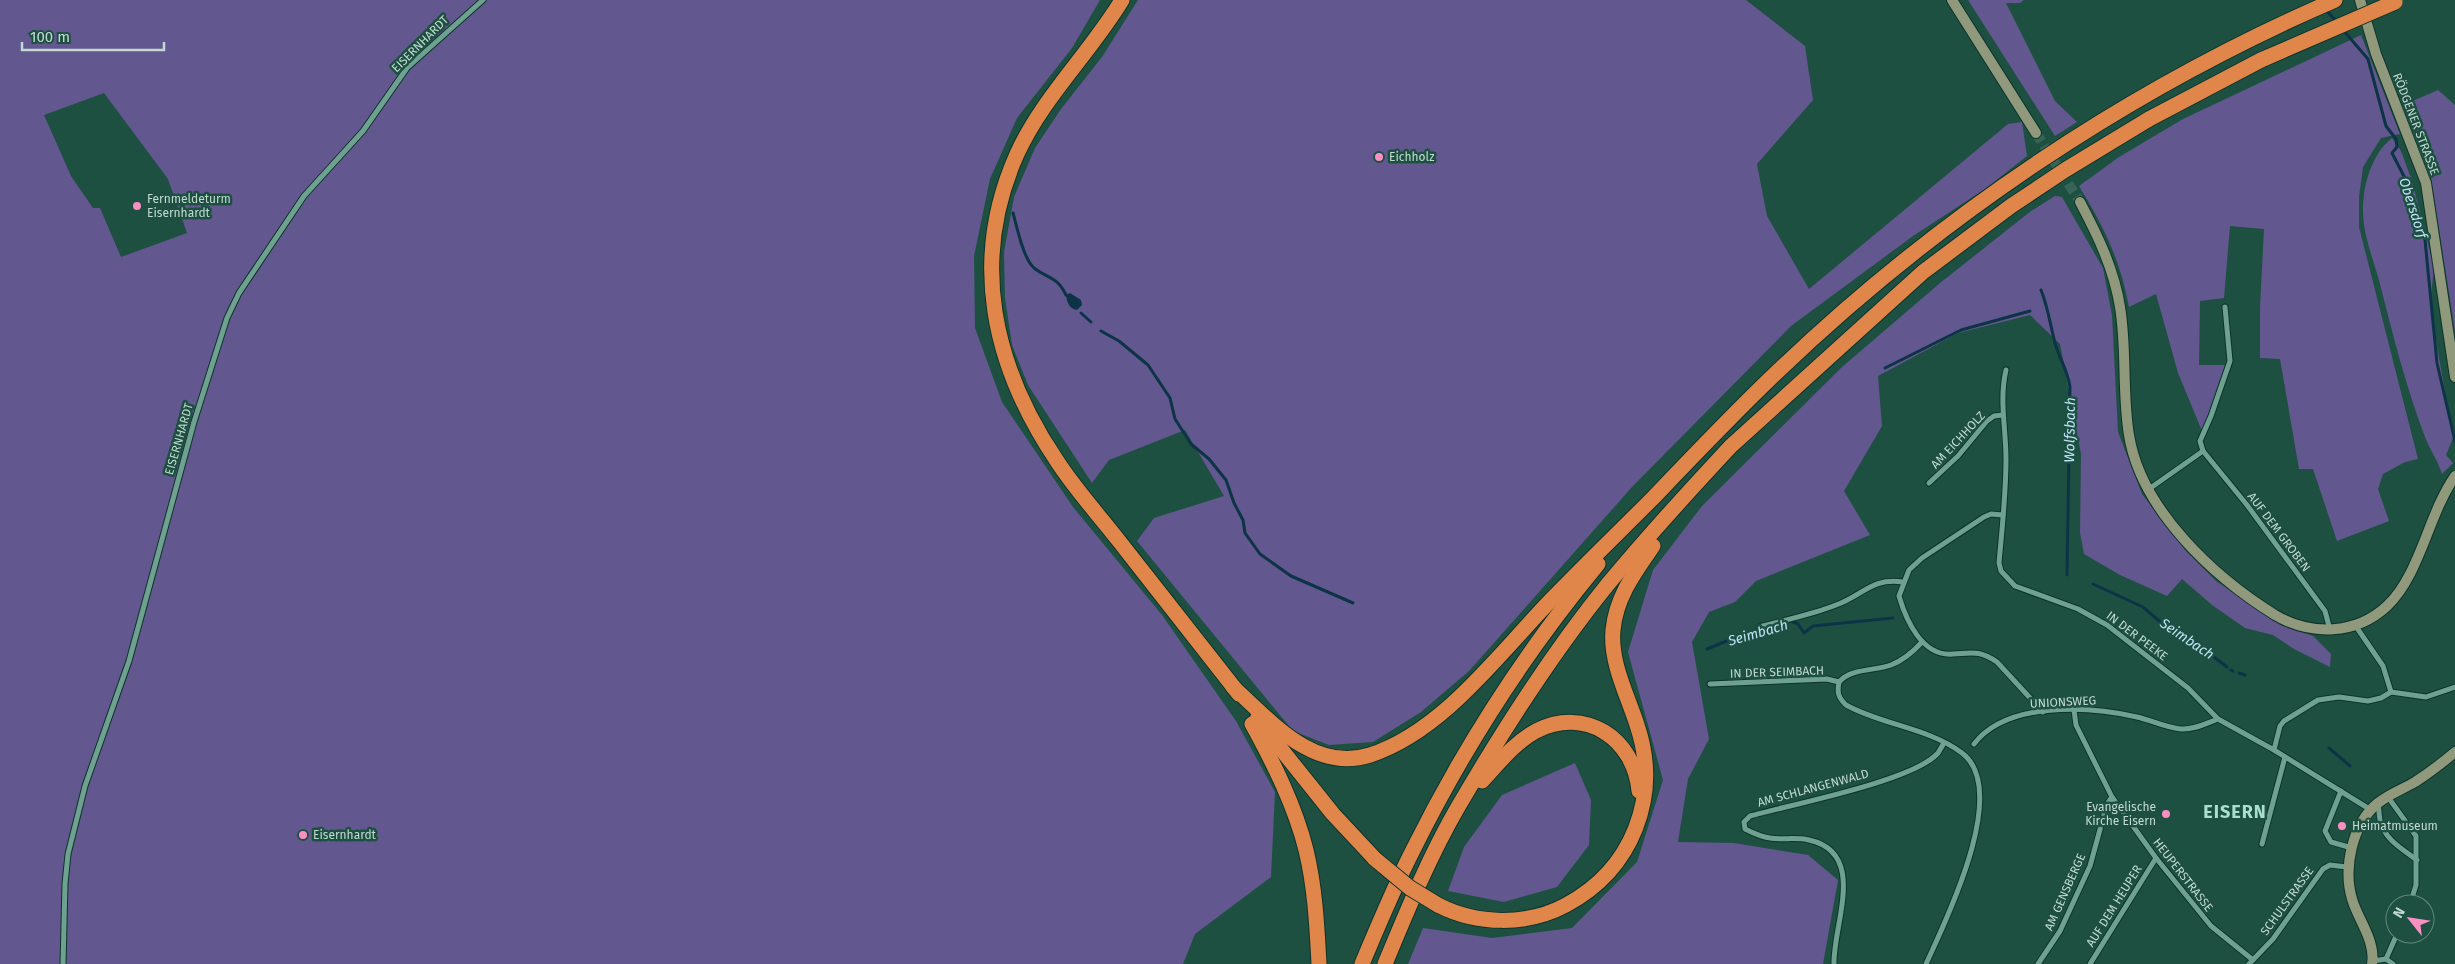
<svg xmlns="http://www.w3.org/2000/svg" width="2455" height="964" viewBox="0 0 2455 964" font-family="'Fira Sans',sans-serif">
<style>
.green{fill:#62578e;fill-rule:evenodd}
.water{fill:#0d3446}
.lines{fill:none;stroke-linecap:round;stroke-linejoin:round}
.stream{stroke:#0d3446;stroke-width:3}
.secondary-tunnel{stroke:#366557;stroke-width:10;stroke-dasharray:10 5;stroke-linecap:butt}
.street-casing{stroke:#0d342a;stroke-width:7}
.secondary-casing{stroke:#0d342a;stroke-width:12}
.highway-casing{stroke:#0d342a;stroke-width:17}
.street{stroke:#6ea190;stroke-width:5}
.secondary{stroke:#90997b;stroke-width:10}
.highway{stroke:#e1864a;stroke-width:15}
.highway-bridge-casing{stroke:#0d342a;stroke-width:17;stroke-linecap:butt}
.highway-bridge{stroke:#e1864a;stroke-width:15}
.poi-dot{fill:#fc8fc1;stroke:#1e5042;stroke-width:2}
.labels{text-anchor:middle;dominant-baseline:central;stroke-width:5;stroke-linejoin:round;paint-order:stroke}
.street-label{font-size:12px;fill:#c1dad1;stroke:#1e5042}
.poi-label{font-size:12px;fill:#c1dad1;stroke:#1e5042;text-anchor:start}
.water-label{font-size:14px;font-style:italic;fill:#bee3f7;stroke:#1e5042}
.district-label{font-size:18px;font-weight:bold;letter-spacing:1px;fill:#aadfcd;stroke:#1e5042}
</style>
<rect width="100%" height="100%" fill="#1e5042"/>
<g class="green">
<path d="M0,0H1100L1072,48L1017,118L990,179L974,256L975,328L1002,402L1073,507L1162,615L1236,721L1275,792L1271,877L1195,934L1183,964H0ZM104,93L168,179L187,233L121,257L100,208H93L71,176L44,115Z"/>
<path d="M1138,0H1746L1805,46L1813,100L1757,164L1767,216L1809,289L2008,124L2022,122L2027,156L1985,189L1913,236L1791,326L1632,487L1469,671L1421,712L1373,742L1329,745L1293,731L1137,541L1154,518L1224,496L1185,430L1109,460L1092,483L1028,385L1012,345L1005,298L1004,252L1014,197L1035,148L1061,109L1102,57Z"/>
<path d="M1968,0H2024L2020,3H2006L2055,101L2077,122L2055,136Z"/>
<path d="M2361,35L2400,134L2381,138L2363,167L2359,197V227L2418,459L2405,462L2383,474L2378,489L2389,521L2337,541L2313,469H2299L2280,359L2260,358V307L2264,229L2230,226L2224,298L2200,301L2199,365H2225L2220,384L2202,431L2178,373L2156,294L2129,307C2120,259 2104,227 2079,186L2119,157L2183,119Z"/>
<path d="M2438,90L2455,105V332L2431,178L2401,106Z"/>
<path d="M2392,138L2401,151L2412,181L2434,267L2430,306L2453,438L2446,455L2453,463L2442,474C2438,461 2430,450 2425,437C2406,387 2393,335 2380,284C2375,265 2367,245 2364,225C2360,196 2368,157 2392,138Z"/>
<path d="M2055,196L2062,197L2103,268L2112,315L2118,432L2142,494L2185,550L2216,581L2281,625L2313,636L2331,654L2330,667L2294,649L2273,635L2245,628L2212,605L2182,579L2167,596L2120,575L2084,554L2080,533L2081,454L2060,344L2030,315L1958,333L1878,376L1882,426L1844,491L1870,535L1756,581L1735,602L1709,612L1692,642L1709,739L1688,779L1678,842L1734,843L1808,855L1838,880L1823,964H1408L1423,928L1492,938L1572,928L1637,862L1663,780L1628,652L1653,570L1702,506L1842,367L1940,283L2031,211Z"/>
<path d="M1575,763L1591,800L1589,845L1557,887L1504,902L1448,891L1464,847L1502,795Z"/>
</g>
<path class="water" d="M1070,293L1081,300L1082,305L1077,310C1069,309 1067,302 1066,295Z"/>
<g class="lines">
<g class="stream">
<path d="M2325,9L2338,23"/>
<path d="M2343,30L2368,59L2386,126L2396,139L2397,147L2392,153L2408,184L2425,240L2437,363L2455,441"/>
<path d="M1013,213C1017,227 1023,258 1034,268C1048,279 1057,276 1066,295"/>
<path d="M2041,290C2048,307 2050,324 2055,343C2059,358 2068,371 2070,387L2067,575"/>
<path d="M1081,313L1091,322"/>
<path d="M1101,331L1119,341L1148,365L1170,398L1175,419L1191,444L1209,459L1226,480L1234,503L1243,520L1245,533L1260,554L1291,576L1353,603"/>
<path d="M1885,368L1961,330L2030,311"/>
<path d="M2093,584L2143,607L2172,632L2194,642L2227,667"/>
<path d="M1707,649L1734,638L1791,621L1798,624L1804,633L1813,626L1893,618"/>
<path d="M2231,670L2233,671"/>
<path d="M2239,673L2245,675"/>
<path d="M2329,748L2350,766"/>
</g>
<path class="secondary-tunnel" d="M2036,133L2080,202"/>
<g class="street-casing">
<g id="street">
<path d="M2006,370C1999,400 2006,429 2006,459C2006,494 2002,529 1999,563L2001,571L2015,586L2078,609L2107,625L2188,688L2218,719L2274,750L2371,810"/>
<path d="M2203,451L2247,505L2325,611L2330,630"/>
<path d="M1929,483L1958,456L1987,421L1994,416L2003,415"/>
<path d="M2149,489L2203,451L2200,441L2211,416L2230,361L2225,307"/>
<path d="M2003,515L1991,514L1984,517L1922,558L1909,570L1899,596C1906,620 1922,657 1953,654C1973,653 1979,650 1997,662L2043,712"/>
<path d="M2355,625L2383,666L2391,692"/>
<path d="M1759,627C1784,620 1811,615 1836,605C1862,596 1872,577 1903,582"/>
<path d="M1839,682C1837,693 1838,697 1846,705C1882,725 1929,728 1962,753C2011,790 1945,922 1926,964"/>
<path d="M1839,682C1851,668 1875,671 1891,665C1904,660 1913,652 1922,642"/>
<path d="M1710,684L1827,679L1839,682"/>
<path d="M2074,710L2076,725L2112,797L2156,858L2211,926L2253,960"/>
<path d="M1974,744C2007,701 2089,706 2137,717C2151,720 2166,728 2181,729C2194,730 2207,723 2218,719"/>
<path d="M2274,750L2280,726L2284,721L2318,700L2339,697L2368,701L2381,698L2391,692L2426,697L2455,687"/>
<path d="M2341,791L2325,831L2331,842L2352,848"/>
<path d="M2388,797L2416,836V885L2410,904"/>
<path d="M2378,804C2379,809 2379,815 2380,820C2384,839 2402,849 2417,860"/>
<path d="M2262,844L2285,757"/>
<path d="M2386,959L2397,934"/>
<path d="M2373,961L2386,959L2393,964"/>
<path d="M63,964L65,884L68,854L85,786L129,661L194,422L227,318L239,293L304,196L363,131L407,68L483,0"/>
<path d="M1834,964C1833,924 1868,853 1809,840C1796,837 1783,840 1770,838C1762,837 1753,833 1745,829L1744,822L1750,816C1789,805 1914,781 1938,753C1940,750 1942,746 1944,743"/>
<path d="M2038,964L2060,931L2090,866L2107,804L2112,797"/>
<path d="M2090,964L2156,858"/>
<path d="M2249,964L2273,939L2323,869L2330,865L2347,867"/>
</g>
</g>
<g class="secondary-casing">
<g id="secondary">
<path d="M1952,0L2036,133"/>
<path d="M2360,0L2376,54L2426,183L2455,377"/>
<path d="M2080,202C2098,236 2114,269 2120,307C2127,349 2122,393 2129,435C2141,510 2214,577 2275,615C2311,636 2356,635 2387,606C2420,575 2428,515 2455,476"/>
<path d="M2372,964C2376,941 2358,920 2352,899C2343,868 2352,824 2378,803C2389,794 2403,789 2415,782C2429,773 2442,763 2455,752"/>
</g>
</g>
<g class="highway-casing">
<g id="highway">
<path d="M1122,0C1090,53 1043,97 1017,154C969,261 993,366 1057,461C1075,489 1098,514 1119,541C1159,592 1199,643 1239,694"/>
<path d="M1233,687C1271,721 1313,773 1370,755C1442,732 1499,654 1550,601C1584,566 1619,532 1654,497C1694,455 1735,412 1777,372C1939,217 2129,89 2335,0"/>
<path d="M1257,719L1333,814L1375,859"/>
<path d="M1252,724C1274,764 1295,806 1306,850C1315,887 1317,926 1319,964"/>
<path d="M1482,781C1499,763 1514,743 1536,731C1585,706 1634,738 1639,791"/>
<path d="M1438,905C1477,925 1527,926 1566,905C1633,869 1661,796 1637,725C1627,694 1610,662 1613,630C1616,597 1635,572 1653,546"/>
<path d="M1362,964C1378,926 1394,887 1413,850C1463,749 1526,651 1598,564"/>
<path d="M1385,964C1407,911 1429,857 1458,807C1503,730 1552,653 1608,584C1647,537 1689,491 1731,446L1923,272L2011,206L2065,170L2149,119"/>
</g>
</g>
<use href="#street" class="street"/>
<use href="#secondary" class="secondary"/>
<use href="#highway" class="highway"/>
<g class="highway-bridge-casing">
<g id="highway-bridge">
<path d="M2149,119L2261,60L2395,2"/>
<path d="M1375,859L1410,888L1438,905"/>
</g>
</g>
<use href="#highway-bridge" class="highway-bridge"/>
</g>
<g class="poi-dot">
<circle cx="1379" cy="157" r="5"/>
<circle cx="137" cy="206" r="5"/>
<circle cx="2166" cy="814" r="5"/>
<circle cx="2342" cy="826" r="5"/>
<circle cx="303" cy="835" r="5"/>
</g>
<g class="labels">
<g class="street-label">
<text transform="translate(420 44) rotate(-45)">EISERNHARDT</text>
<text transform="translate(2416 124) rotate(69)">RÖDGENER STRASSE</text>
<text transform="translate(179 439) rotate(-74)">EISERNHARDT</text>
<text transform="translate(1958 440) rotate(-47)">AM EICHHOLZ</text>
<text transform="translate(2279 532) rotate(53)">AUF DEM GROBEN</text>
<text transform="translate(2137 636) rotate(37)">IN DER PEEKE</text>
<text transform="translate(1777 672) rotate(-2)">IN DER SEIMBACH</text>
<text transform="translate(2063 702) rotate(-3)">UNIONSWEG</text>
<text transform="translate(1813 788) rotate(-15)">AM SCHLANGENWALD</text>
<text transform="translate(2183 875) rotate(52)">HEUPERSTRASSE</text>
<text transform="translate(2065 892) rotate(-66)">AM GENSBERGE</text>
<text transform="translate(2287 901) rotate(-54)">SCHULSTRASSE</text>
<text transform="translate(2114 906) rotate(-58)">AUF DEM HEUPER</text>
</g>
<g class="poi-label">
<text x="1389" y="157">Eichholz</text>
<text x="147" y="199">Fernmeldeturm<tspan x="147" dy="14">Eisernhardt</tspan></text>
<text x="2156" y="807" text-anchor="end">Evangelische<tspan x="2156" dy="14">Kirche Eisern</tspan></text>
<text x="2352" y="826">Heimatmuseum</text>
<text x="313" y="835">Eisernhardt</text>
</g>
<g class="water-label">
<text transform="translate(2413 208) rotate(72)">Obersdorf</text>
<text transform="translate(2070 430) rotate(-89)">Wolfsbach</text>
<text transform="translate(1758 633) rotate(-16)">Seimbach</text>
<text transform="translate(2187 639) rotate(34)">Seimbach</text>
</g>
<g class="district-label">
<text x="2235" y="812">EISERN</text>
</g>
</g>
<g transform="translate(2410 919) rotate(300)"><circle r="24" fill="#1e5042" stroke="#5f877b"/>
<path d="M0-4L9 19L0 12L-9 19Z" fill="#fc8fc1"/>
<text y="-8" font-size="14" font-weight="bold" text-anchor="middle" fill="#c1dad1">N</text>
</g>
<path d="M22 42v8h142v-8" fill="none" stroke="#c1dad1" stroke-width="2.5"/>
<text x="30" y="42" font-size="15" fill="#c1dad1" stroke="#1e5042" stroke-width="4" paint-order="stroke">100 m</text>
</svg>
